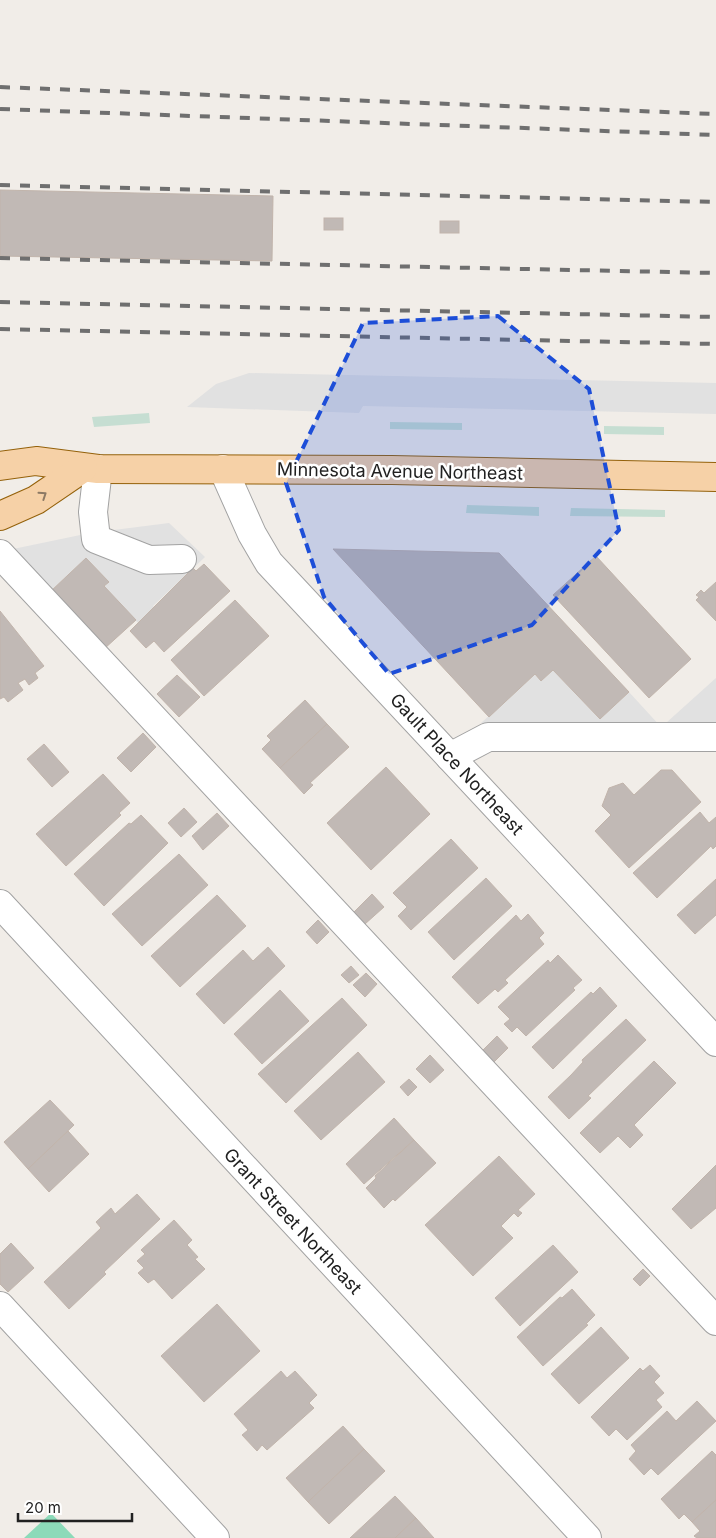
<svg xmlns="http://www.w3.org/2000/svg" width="716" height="1538" viewBox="0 0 716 1538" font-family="Inter,sans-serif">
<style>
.wetland{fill:#c6ded2}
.pitch{fill:#8cdab9}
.parking{fill:#e1e1e1}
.building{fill:#c1b9b5;stroke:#c1b4ab}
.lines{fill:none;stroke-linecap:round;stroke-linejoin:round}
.minor-casing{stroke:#a2a2a2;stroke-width:30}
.major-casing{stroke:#94610a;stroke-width:30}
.minor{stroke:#fff;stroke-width:28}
.major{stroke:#f6d1a7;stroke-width:28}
.rail{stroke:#6f6f6f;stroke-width:4;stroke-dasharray:10 10;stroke-linecap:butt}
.oneway{stroke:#8c7964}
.marked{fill:#1d4ed8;fill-opacity:0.2;stroke:#1d4ed8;stroke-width:4;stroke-dasharray:10 6;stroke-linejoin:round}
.labels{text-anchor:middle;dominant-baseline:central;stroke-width:5;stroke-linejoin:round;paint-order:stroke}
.street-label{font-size:18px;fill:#212121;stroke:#fff}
</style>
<rect width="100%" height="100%" fill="#f1ede8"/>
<g class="wetland">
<path d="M149,413L150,423L94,427L92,417Z"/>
<path d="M390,422L462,423V430L390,429Z"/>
<path d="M604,426L664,427V435L604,434Z"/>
<path d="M467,505L539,507V516L466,513Z"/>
<path d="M571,508L665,510V517L570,516Z"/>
</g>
<path class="pitch" d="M51,1513L75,1538H24Z"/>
<g class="parking">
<path d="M249,373L716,383V414L363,406L359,413L187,407L216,384Z"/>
<path d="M169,523L205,557L153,606L154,607L138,623L104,586L108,582L86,558L50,592L13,549L90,533Z"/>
<path d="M553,670L600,719L629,692L662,728L481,723L535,674L541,681Z"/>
<path d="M716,678V730L666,723Z"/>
</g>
<g class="building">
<path d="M0,190L273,196L272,261L0,256Z"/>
<rect x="324" y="218" width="19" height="12"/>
<rect x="440" y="221" width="19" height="12"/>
<path d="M333,549L499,553L629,692L600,719L553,670L541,681L535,674L489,717Z"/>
<path d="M596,556L691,659L649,698L553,595Z"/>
<path d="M86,558L109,582L104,586L136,620L104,649L50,592Z"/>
<path d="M204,564L230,591L164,652L154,641L146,648L130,631L193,568L196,571Z"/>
<path d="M716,582V621L696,600L699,597L696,595L701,590L704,593Z"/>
<path d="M235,600L269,636L204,696L171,660Z"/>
<path d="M0,611L44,666L35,673L38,678L29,685L25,679L18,683L23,690L8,702L4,697L0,699Z"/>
<path d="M177,675L200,697L179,717L157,694Z"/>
<path d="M305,700L327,724L280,768L262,749L271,740L267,736Z"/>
<path d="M327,724L349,747L310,783L313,785L304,794L280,768Z"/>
<path d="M143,733L156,747L131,772L117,758Z"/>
<path d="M44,744L69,772L52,787L27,759Z"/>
<path d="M386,767L430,814L371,870L327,823Z"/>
<path d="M661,770H672L701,802L629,868L595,831L611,815L602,806L609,788L623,783L634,795Z"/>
<path d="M103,774L130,803L119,813L121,815L66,866L36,834Z"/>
<path d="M184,808L197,822L181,837L168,823Z"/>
<path d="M700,812L709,823L716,817V846L713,849L711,846L657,898L633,873Z"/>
<path d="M217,813L229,826L203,850L192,836Z"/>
<path d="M141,815L168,843L104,906L74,874L129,823L131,824Z"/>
<path d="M451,839L478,868L411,930L398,916L407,907L393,893Z"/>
<path d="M179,854L208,885L142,946L112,914Z"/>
<path d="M486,878L512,906L454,960L428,932Z"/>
<path d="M716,879V915L695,934L677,915Z"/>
<path d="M372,894L384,907L365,924L354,912Z"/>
<path d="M217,895L246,926L180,987L151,956Z"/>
<path d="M528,914L544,933L539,938L544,944L505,980L508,983L498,992L495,989L478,1004L452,977L516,915L521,921Z"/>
<path d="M318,920L329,932L317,944L306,932Z"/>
<path d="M268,947L285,966L224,1024L196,994L243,950L253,961Z"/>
<path d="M558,955L582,980L573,988L575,990L526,1036L517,1027L512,1032L504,1024L510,1019L498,1007L548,960L550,963Z"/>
<path d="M351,966L359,975L349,983L341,975Z"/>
<path d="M366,973L377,984L365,997L353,985Z"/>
<path d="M600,987L617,1006L553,1069L532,1047L591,992L593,994Z"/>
<path d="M280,990L309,1021L262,1064L234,1034Z"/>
<path d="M342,998L367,1025L286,1103L258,1074Z"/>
<path d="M626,1019L646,1040L588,1096L591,1098L569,1119L548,1097L571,1075L583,1062L582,1060Z"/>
<path d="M497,1036L508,1048L493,1063L482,1051Z"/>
<path d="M358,1052L385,1082L321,1140L294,1111Z"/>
<path d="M430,1055L444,1070L430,1083L416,1069Z"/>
<path d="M654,1061L676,1083L634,1125L643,1135L630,1148L618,1136L600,1153L580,1133Z"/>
<path d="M409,1079L417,1087L408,1096L400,1087Z"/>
<path d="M50,1100L74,1125L28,1169L4,1142Z"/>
<path d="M394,1118L414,1140L364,1184L346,1164Z"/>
<path d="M68,1131L89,1154L49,1192L28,1169Z"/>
<path d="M414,1140L436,1163L395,1201L393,1199L384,1208L366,1188L376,1178L375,1176Z"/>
<path d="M499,1156L535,1194L518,1210L522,1213L518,1217L514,1213L501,1226L513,1238L473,1276L425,1225Z"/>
<path d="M716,1165V1208L691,1229L672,1209Z"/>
<path d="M137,1194L160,1219L104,1272L106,1274L69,1309L44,1282L101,1228L96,1222L111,1208L115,1214Z"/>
<path d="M174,1220L192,1240L187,1245L198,1257L195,1259L205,1269L172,1299L154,1279L148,1283L138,1273L144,1268L137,1261L145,1254L141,1250Z"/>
<path d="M11,1243L34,1268L8,1292L0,1284V1254Z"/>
<path d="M553,1245L578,1272L520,1326L495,1298Z"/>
<path d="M643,1269L650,1276L640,1286L633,1279Z"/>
<path d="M572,1289L595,1315L586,1324L588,1325L543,1366L517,1337L560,1297L562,1298Z"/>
<path d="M217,1304L260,1351L204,1402L161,1356Z"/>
<path d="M601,1327L629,1358L579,1404L551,1374Z"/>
<path d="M650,1365L660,1376L654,1382L664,1393L656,1400L662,1407L627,1440L616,1429L609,1436L591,1417L640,1368L643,1371Z"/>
<path d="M281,1371L287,1378L295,1371L317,1395L309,1403L314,1408L267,1450L262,1445L257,1451L242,1435L248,1430L234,1414Z"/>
<path d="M697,1401L716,1421L658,1475L651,1468L644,1475L629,1459L636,1451L631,1445L667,1411L676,1421Z"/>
<path d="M343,1426L364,1449L308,1502L286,1478Z"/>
<path d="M364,1449L385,1471L329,1524L308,1502Z"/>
<path d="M712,1451L716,1455V1500L692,1522L684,1514L679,1519L661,1499Z"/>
<path d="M395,1496L416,1518L395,1538H350Z"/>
<path d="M716,1500V1538H697L694,1536L700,1531L692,1522Z"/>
<path d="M416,1518L434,1538H395Z"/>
</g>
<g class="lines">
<g class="minor-casing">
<g id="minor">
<path d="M98,469L93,512L96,539L149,560L182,559"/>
<path d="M223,469L252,534L269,563L716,1042"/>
<path d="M0,554L716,1321"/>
<path d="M450,757L488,737H716"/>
<path d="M0,904L587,1538"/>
<path d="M0,1306L215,1538"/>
</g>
</g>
<g class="major-casing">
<g id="major">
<path d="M0,466L36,461L98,469L392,470L716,477"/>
<path d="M0,516L36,500L83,468"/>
</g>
</g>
<use href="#minor" class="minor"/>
<use href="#major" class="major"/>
<g class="rail">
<path d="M0,87L716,114"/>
<path d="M0,109L716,135"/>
<path d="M0,185L716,202"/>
<path d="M0,258L716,273"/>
<path d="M0,302L716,317"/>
<path d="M0,329L716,344"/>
</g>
</g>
<defs><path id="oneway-chevron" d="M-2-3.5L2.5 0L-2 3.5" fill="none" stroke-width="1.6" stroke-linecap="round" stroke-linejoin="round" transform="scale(1.25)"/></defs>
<use class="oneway" href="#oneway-chevron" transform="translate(43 495) rotate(-34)"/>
<path class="marked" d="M498,316L589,389L619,530L532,625L389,674L324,597L286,483L363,323Z"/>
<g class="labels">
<g class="street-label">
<text transform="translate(400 471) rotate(1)">Minnesota Avenue Northeast</text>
<text transform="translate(457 764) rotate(47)">Gault Place Northeast</text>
<text transform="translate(293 1221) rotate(47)">Grant Street Northeast</text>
</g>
</g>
<path d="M18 1513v8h114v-8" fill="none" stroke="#212121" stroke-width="2.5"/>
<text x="25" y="1513" font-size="15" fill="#212121" stroke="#ffffff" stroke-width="4" paint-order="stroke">20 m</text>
</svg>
